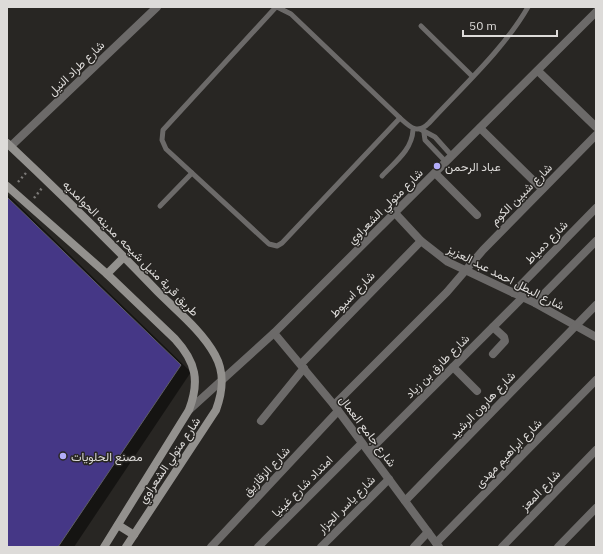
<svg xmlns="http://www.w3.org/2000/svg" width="603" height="554" viewBox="0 0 603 554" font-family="'IBM Plex Sans',Vazirmatn,sans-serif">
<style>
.shadow{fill:#0007}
.building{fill:#453786;stroke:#5f5f63}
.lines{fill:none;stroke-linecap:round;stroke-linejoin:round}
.path{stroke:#7b7977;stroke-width:2.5;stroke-dasharray:2 3;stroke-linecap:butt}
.service{stroke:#6c6a69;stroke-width:5}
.minor{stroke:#6c6a69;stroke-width:8}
.secondary{stroke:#93918e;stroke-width:8}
.poi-dot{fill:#b3adf9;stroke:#282623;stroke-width:1.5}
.labels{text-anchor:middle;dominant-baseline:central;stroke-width:3;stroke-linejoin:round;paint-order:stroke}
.street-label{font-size:12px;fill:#dddbd9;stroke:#282623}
.poi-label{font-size:12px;fill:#dddbd9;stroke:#282623;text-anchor:start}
</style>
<rect width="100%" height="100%" fill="#282623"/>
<path class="shadow" d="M7,194L191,372L74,547H7Z"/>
<path class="building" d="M7,197L181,365L58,547H7Z"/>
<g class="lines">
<g class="path">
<path d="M18,182L26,173"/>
<path d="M34,198L42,188"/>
</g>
<g class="service">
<path d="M276,7L163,130L162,140L166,149L269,244L277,246L282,243L400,118"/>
<path d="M277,7L291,14L400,118C410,127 417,135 429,123C462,87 504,49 528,7"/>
<path d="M421,26L472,76"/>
<path d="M420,129L435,137L452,156"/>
<path d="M424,133L425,140L446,162"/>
<path d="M382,176C395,162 412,150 413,130"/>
<path d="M160,206L192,173"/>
</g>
<g class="minor">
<path d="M538,71L596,127"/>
<path d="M480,128L542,189"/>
<path d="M11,146L157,7"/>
<path d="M435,173L477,215"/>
<path d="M395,213L421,241L448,262L535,303L596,337"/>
<path d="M513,293L596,208"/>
<path d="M535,303L596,241"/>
<path d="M493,327L504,337L505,341L493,354"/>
<path d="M274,333L334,405L439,547"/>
<path d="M301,364L421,241"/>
<path d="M453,367L477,391"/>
<path d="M334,405L447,292L483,250L596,135"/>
<path d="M189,410L274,333L596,12"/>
<path d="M261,421L304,368"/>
<path d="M369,451L523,297"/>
<path d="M405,501L596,305"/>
<path d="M436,543L596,380"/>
<path d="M211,547L338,411"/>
<path d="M258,547L362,443"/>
<path d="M321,547L389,479"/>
<path d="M414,547L428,532"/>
<path d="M502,547L596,450"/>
<path d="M558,547L596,508"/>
</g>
<g class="secondary">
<path d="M7,143C58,191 109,241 158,292C177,311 202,331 215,355C225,373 223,391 216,410L126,547"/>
<path d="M7,186L107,274L175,339C196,362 200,381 189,410L104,547"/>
<path d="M107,274L124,257"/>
<path d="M118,525L134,535"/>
</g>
</g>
<g class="poi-dot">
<circle cx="437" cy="166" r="4"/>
<circle cx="63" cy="456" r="4"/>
</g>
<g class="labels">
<g class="street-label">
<text transform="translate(76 68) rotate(-44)">شارع طراد النيل</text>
<text transform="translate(521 194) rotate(-45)">شارع شبين الكوم</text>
<text transform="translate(385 206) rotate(-45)">شارع متولي الشعراوي</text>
<text transform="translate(546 242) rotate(-46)">شارع دمياط</text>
<text transform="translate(131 248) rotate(45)">طريق قرية منيل شيحه, مدينه الحوامديه</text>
<text transform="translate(506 277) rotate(27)">شارع البطل احمد عبد العزيز</text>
<text transform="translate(352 294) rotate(-46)">شارع اسيوط</text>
<text transform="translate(437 366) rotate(-45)">شارع طارق بن زياد</text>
<text transform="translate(482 405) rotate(-46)">شارع هارون الرشيد</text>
<text transform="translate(368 431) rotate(53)">شارع جامع العمال</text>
<text transform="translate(508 453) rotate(-46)">شارع ابراهيم مهدى</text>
<text transform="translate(169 460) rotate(-56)">شارع متولي الشعراوي</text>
<text transform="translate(266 471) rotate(-47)">شارع الزقازيق</text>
<text transform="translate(302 486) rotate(-45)">امتداد شارع غينيا</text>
<text transform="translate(540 490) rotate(-46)">شارع المعز</text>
<text transform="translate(346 504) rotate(-45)">شارع ياسر الجزار</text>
</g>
<g class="poi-label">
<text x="445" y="166">عباد الرحمن</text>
<text x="71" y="456">مصنع الحلويات</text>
</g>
</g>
<rect width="603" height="554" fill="none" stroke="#dddbd9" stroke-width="16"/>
<path d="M463 30v6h94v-6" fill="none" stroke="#dddbd9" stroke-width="2"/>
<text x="469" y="30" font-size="12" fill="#dddbd9" stroke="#282623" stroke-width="3" paint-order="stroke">50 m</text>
</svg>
